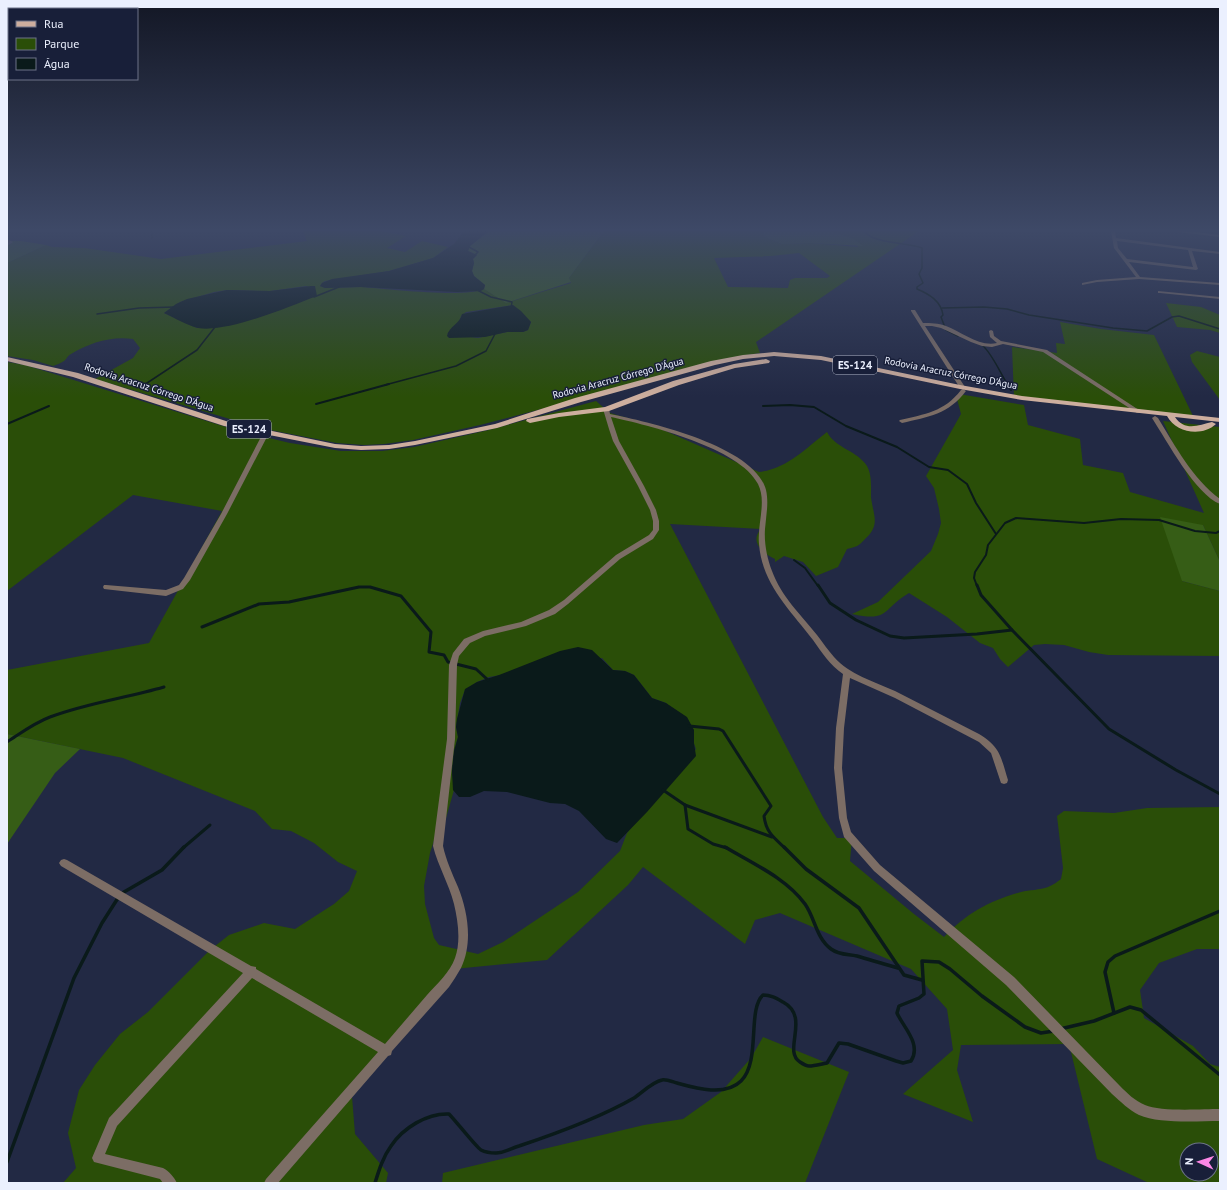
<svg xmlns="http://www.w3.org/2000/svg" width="1227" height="1190" viewBox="0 0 1227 1190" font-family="'PT Sans',sans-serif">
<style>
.green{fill:#2a4e08;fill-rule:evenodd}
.forest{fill:#365d16}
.water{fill:#0a1a1a}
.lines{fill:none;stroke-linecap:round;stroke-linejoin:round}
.stream-far3{stroke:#0a1a1a;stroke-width:1.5}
.stream-far2{stroke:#0a1a1a;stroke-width:2}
.stream-far1{stroke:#0a1a1a;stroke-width:3}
.stream{stroke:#0a1a1a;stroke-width:3.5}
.street{fill:#7c6d65;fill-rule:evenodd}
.primary{fill:#cdae9e;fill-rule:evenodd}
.labels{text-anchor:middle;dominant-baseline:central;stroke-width:3;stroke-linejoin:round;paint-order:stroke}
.far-street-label{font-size:10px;fill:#ebf0fe;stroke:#181f39}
.shield{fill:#181f39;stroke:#acb1c3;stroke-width:1}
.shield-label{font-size:11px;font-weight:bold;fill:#ebf0fe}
</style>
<rect width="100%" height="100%" fill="#222944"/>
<g class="green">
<path d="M303,231H381L406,236L387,248L405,252L422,241L448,247L433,258L389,271L325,281L322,283L320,286L325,288C337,288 350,287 362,287C386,289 466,298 484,289L506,303L571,283L569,278L604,231H763L765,237L782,244L811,243L858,247L852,238L829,231H919L756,342L760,353L747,355L480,425L413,440L384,444L364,445L337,443L260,428L95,379L133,358L140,348L133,339C110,336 90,343 71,354C67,356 67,359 64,361C61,363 56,365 53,366L33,360L7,356V263L46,245L52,247L84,248L161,259L307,241ZM799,253L830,276L827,278H795L790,280L788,288L728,287L714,258L771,256ZM306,286L314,289L316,293L197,328L164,313L180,302L214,292L227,290L270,291ZM513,305L531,322L528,330L523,332H507L478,338L447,334L459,323L461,316L466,312Z"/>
<path d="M1166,303L1201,307L1220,315V333L1210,330L1177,327Z"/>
<path d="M1060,322L1101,329L1154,335L1194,418L1014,397L1012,347L1057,353L1056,343L1065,344Z"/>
<path d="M1197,351L1220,357V400L1192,362L1190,355Z"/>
<path d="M7,362L25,365L239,431L290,443L341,451H382L414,447L489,430L596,401L610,413L654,426L759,472C787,469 806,448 827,432C835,448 858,451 867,466C872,475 871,487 871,497C873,515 881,525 865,539C859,546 856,547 847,549L838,567L816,576L803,562L784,556L775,562V559C763,553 749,542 761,529L670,524L823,817L837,838H852L850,861L914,914L944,937C967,913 989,901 1021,892C1029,890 1040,890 1048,887C1053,885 1057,882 1061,879L1063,868L1057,816L1064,811L1114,813L1147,808L1220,807V949H1197L1159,963L1140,990L1144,1018L1193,1046L1210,1064L1220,1067V1183H1149L1097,1159L1069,1044L961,1045L957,1070L973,1122L903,1094L953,1050L947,1009L911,969L780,913L755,920L745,944L643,867L628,885L547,960L454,969L351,1084L355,1134L388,1173L386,1183H63L76,1168L68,1133L79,1090L95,1065L120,1034L148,1012L210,950L229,935L264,923L295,929L334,904L349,891L357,871L338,862L314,843L291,831L272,829L255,811L123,758L7,734V670L149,643L222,511L133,495L7,591ZM602,658L613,670L625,671L634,675L652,698L666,703L694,730V744L696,749L627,833L620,851L578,892L503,942L478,954L439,945L434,938L425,904L424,886L430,853L436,834L446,818L454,790L452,771L454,751L458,737L456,727L460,703L465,690L477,682L489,677ZM1187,1150H1211V1174H1187Z"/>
<path d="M959,394L1024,405L1028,425L1080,439L1083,465L1123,473L1130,492L1204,513L1163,421L1220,427V562L1203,525L1182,581L1220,591V656L1108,655L1089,652L1064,645L1045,644L1034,645L1008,667L1000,659L993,648L980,643L947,617L909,593C881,610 890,622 852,614L878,602L931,551L938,534L941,523L939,509L934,488L926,476L961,414L957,399Z"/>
<path d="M763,1037L849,1072L805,1183H442L443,1173L644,1125L683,1119L721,1092L751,1058Z"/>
</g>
<g class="forest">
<path d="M489,231H595L603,232L569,278L571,282L506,303L484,289L485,285L474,276L472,271L474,263L473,259L477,255L468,251L470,246Z"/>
<path d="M763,231H829L852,238L863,246L811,243L782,244L765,237Z"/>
<path d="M7,241H21L46,245L7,263Z"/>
<path d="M1160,517L1203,525L1220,562V591L1182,581Z"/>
<path d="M7,734L80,749L55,773L7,844Z"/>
</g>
<g class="water">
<path d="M464,231H489L470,246L468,251L477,255L473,259L474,263L472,271L474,276L485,285L484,289L481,291L457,292L360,287L325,288L320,286L322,283L332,279L389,271L433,258L454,244Z"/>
<path d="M311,286H315L317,296C288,307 228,333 198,328C186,325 175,318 164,313L176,304L187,299L227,290L270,291Z"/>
<path d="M513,305L521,311L531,322L528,330L523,332H507L485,337L449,338L447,336C449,326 460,324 462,314Z"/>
<path d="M578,647L592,650L613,670L625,671L634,675L652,698L666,703L687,717L694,730V743L696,756L647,812L617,843L606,839L579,811L565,804L550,803L507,792L484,791L470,797H459L453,790L452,771L454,751L458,737L456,727L457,719L465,689L477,682L499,675L560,651Z"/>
</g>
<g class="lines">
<g class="stream-far3">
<path d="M152,231V238"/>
<path d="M864,231C873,244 907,242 922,248V268L919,274L923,283L917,287V289C929,294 941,301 943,315L941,317L946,330L958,336"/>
<path d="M469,244V247L478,252L475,255"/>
<path d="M477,290L491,297L512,302L511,308"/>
<path d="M314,297L339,287"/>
<path d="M942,308L984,307L1007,309L1029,315L1113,328L1147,331L1172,317L1179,316L1220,329"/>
<path d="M97,314L139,308L175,307"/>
<path d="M982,345C992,353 1000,373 1008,385"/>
<path d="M144,385L197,350L215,327"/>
<path d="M385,385L456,366L486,351L496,332"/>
</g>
<g class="stream-far2">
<path d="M1007,384L1011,390"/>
<path d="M140,388L146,384"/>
<path d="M316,404L389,384"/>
<path d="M763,406L790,405L814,407L846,426L897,447L929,467L948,470L967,484L976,503L996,534"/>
<path d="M7,424L49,406"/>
<path d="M794,560L805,568L818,586"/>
<path d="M977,586L974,578L975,572L986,555L988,545L1005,523L1016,518L1084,523L1121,519L1159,520L1195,531L1216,533L1220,531"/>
</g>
<g class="stream-far1">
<path d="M818,585L830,603L856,620L890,636L904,638L977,634L1012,630"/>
<path d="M977,585L981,595L1012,630L1109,729L1176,770L1220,794"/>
<path d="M202,627L259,604L289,602L359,587H370L401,596L431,632L429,652L444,655L448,662L476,669L488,680"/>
<path d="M689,726L719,729L723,731L771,806L764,816C766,832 773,837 785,848"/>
<path d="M7,742C21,733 34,723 50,717C87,703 126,698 164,687"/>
<path d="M663,790L685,805L772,837"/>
<path d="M685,805L688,829L713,844L727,848"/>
<path d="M183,848L210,825"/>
</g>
<g class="stream">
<path d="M725,847C752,863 786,878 805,904C815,918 816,938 831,949C839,955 847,954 857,956C870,960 884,964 898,968"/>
<path d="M784,847L806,869L859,908L904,975L922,980"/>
<path d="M1114,1013L1105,972L1108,962L1115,956L1220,911"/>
<path d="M1060,1029L1094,1021L1130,1007L1141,1010L1220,1075"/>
<path d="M7,1162L74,978L102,923L118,898L124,892L162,870L184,847"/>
<path d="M375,1183C379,1170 383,1157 391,1146C403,1128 427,1113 449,1114C455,1120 476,1147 481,1150C485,1152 493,1153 496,1153C503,1153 512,1148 519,1146C555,1134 601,1117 634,1098C642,1093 652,1082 662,1080C666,1079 673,1082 677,1083C695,1088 725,1097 741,1081C761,1062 747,1009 763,995C771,995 776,998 783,1002C811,1017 782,1051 800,1062C803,1064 806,1066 809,1066C815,1066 821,1064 827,1063L839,1043L848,1044L896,1061L903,1063L911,1061C922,1044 903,1027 897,1013L899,1006L919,998L924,994L922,961L939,962L950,969L982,996L1025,1027L1041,1033L1054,1031"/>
</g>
<g class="street">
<path d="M1111,231H1115L1116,238L1220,252V254L1192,251L1198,269L1196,270L1129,262L1140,277L1220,283V285L1139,279L1097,282L1082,285V283L1097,280L1136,277L1114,248ZM1117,241L1188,250L1193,267L1127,259L1118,248Z"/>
<path d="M1176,231H1187L1220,235V237L1178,232Z"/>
<path d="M7,239L13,242L7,246L8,242H7Z"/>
<path d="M1158,291L1220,297V299L1160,293H1158Z"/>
<path d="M911,310H915L923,323C931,323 938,323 946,326C962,332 979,347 997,343L990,337L989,331L991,330L993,331L994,336L1001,341L1047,350L1142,412L1141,413H1137L1043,352L1003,344L992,347L982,346L971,342L941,328L932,326H925L965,387L964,388H960L911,311Z"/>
<path d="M963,389L966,391C949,414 928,417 902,423L899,421L900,420C925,414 944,412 961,390Z"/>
<path d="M606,407L609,409L610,414C649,422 755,446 766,490C769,503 766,516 765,529C764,543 767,558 772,571C781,596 801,615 817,635C823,643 828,650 834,657C850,675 873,681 895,691C923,705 951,720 979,734C1001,747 1001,758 1008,780L1007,783L1004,784L1001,783L991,753L979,742L895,698L850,678L844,728L842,768L847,818L851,832L880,865L1014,977L1120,1086C1127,1093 1135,1101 1145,1105C1160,1112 1202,1109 1220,1109V1121C1198,1121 1159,1124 1139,1115C1129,1110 1121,1102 1112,1094L1006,985L874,871L844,837L839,818L834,768L836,728L843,674C830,665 822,653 813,640C790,610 762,584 759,544C757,524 767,502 758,484C740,448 648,425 611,417L619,441L644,486L656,510L659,521V530L653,539L620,559L568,604L555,614L526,626L485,636L470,643L459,656L457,665L455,739L443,846C446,860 452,873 458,887C468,912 473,943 461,968C457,975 453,981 449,987L392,1051L391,1055L388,1056L278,1183H264L266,1179L378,1052L252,978L117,1126L105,1154L163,1168C169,1171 174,1177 177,1183H163L160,1179L94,1162L92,1158L109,1118L243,973L61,866L59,863L61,860L64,859L67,860L251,966L256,967V969L385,1044C399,1028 413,1011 427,995C437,984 450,972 455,958C461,941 458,921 454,904C449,884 438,866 433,846L447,739L449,665L453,653L464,639L483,631L521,622L549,610L564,600L616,555L649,535L653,530V521L650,510L638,486L613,441L609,429L603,409Z"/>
<path d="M1155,416L1158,418C1176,447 1192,478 1220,499V504C1195,494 1167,441 1152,418Z"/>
<path d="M266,431L269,433L227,514L190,580L183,589L166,596L104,589L103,587L104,585H106L166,590L179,585L184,578L221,514L263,433Z"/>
</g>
<g class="primary">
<path d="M774,352L821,356L960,385L1022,396L1220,418V422L1175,417C1185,432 1199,425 1212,422L1216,424C1202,437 1176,433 1167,416L1022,400L960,389L821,360L774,356L743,359L715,365L581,402L497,428L415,445L389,449L361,450L335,448L224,426L73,377L7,361V357L78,373L229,422L335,444L361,446L389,445L415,441L495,424L575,398L711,361L743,355Z"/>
<path d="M766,359L770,361L769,363L735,368L679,385L609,411L559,417L530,423L526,421L527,419L559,413L605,407L673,381L734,364Z"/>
</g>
</g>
<linearGradient id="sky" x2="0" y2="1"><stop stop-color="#131725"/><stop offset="0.58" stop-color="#3e4967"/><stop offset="1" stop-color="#3e4967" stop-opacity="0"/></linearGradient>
<rect width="1227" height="397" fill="url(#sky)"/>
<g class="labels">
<g class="far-street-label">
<text transform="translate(951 373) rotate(11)">Rodovia Aracruz Córrego D'Água</text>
<text transform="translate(618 378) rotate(-15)">Rodovia Aracruz Córrego D'Água</text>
<text transform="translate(149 387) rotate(18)">Rodovia Aracruz Córrego D'Água</text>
</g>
<g class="shield">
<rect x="833" y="356" width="44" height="18" rx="3"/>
<rect x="227" y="420" width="44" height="18" rx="3"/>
</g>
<g class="shield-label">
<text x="855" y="365">ES-124</text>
<text x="249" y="429">ES-124</text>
</g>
</g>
<rect width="1227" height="1190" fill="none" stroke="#ebf0fe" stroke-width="16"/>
<rect x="8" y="8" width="130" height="72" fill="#181f39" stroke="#6c7388"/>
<rect x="16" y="21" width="20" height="6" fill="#cdae9e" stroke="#6c7388"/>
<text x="44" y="28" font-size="12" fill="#ebf0fe">Rua</text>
<rect x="16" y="38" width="20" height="12" fill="#2a4e08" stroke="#6c7388"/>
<text x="44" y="48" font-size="12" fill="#ebf0fe">Parque</text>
<rect x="16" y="58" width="20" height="12" fill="#0a1a1a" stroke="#6c7388"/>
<text x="44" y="68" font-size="12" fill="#ebf0fe">Água</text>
<g transform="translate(1199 1162) rotate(273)"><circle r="19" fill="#181f39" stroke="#6c7388"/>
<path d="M0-3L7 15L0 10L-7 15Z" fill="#fb87e6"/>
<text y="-6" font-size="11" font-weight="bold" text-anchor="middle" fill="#ebf0fe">N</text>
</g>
</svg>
